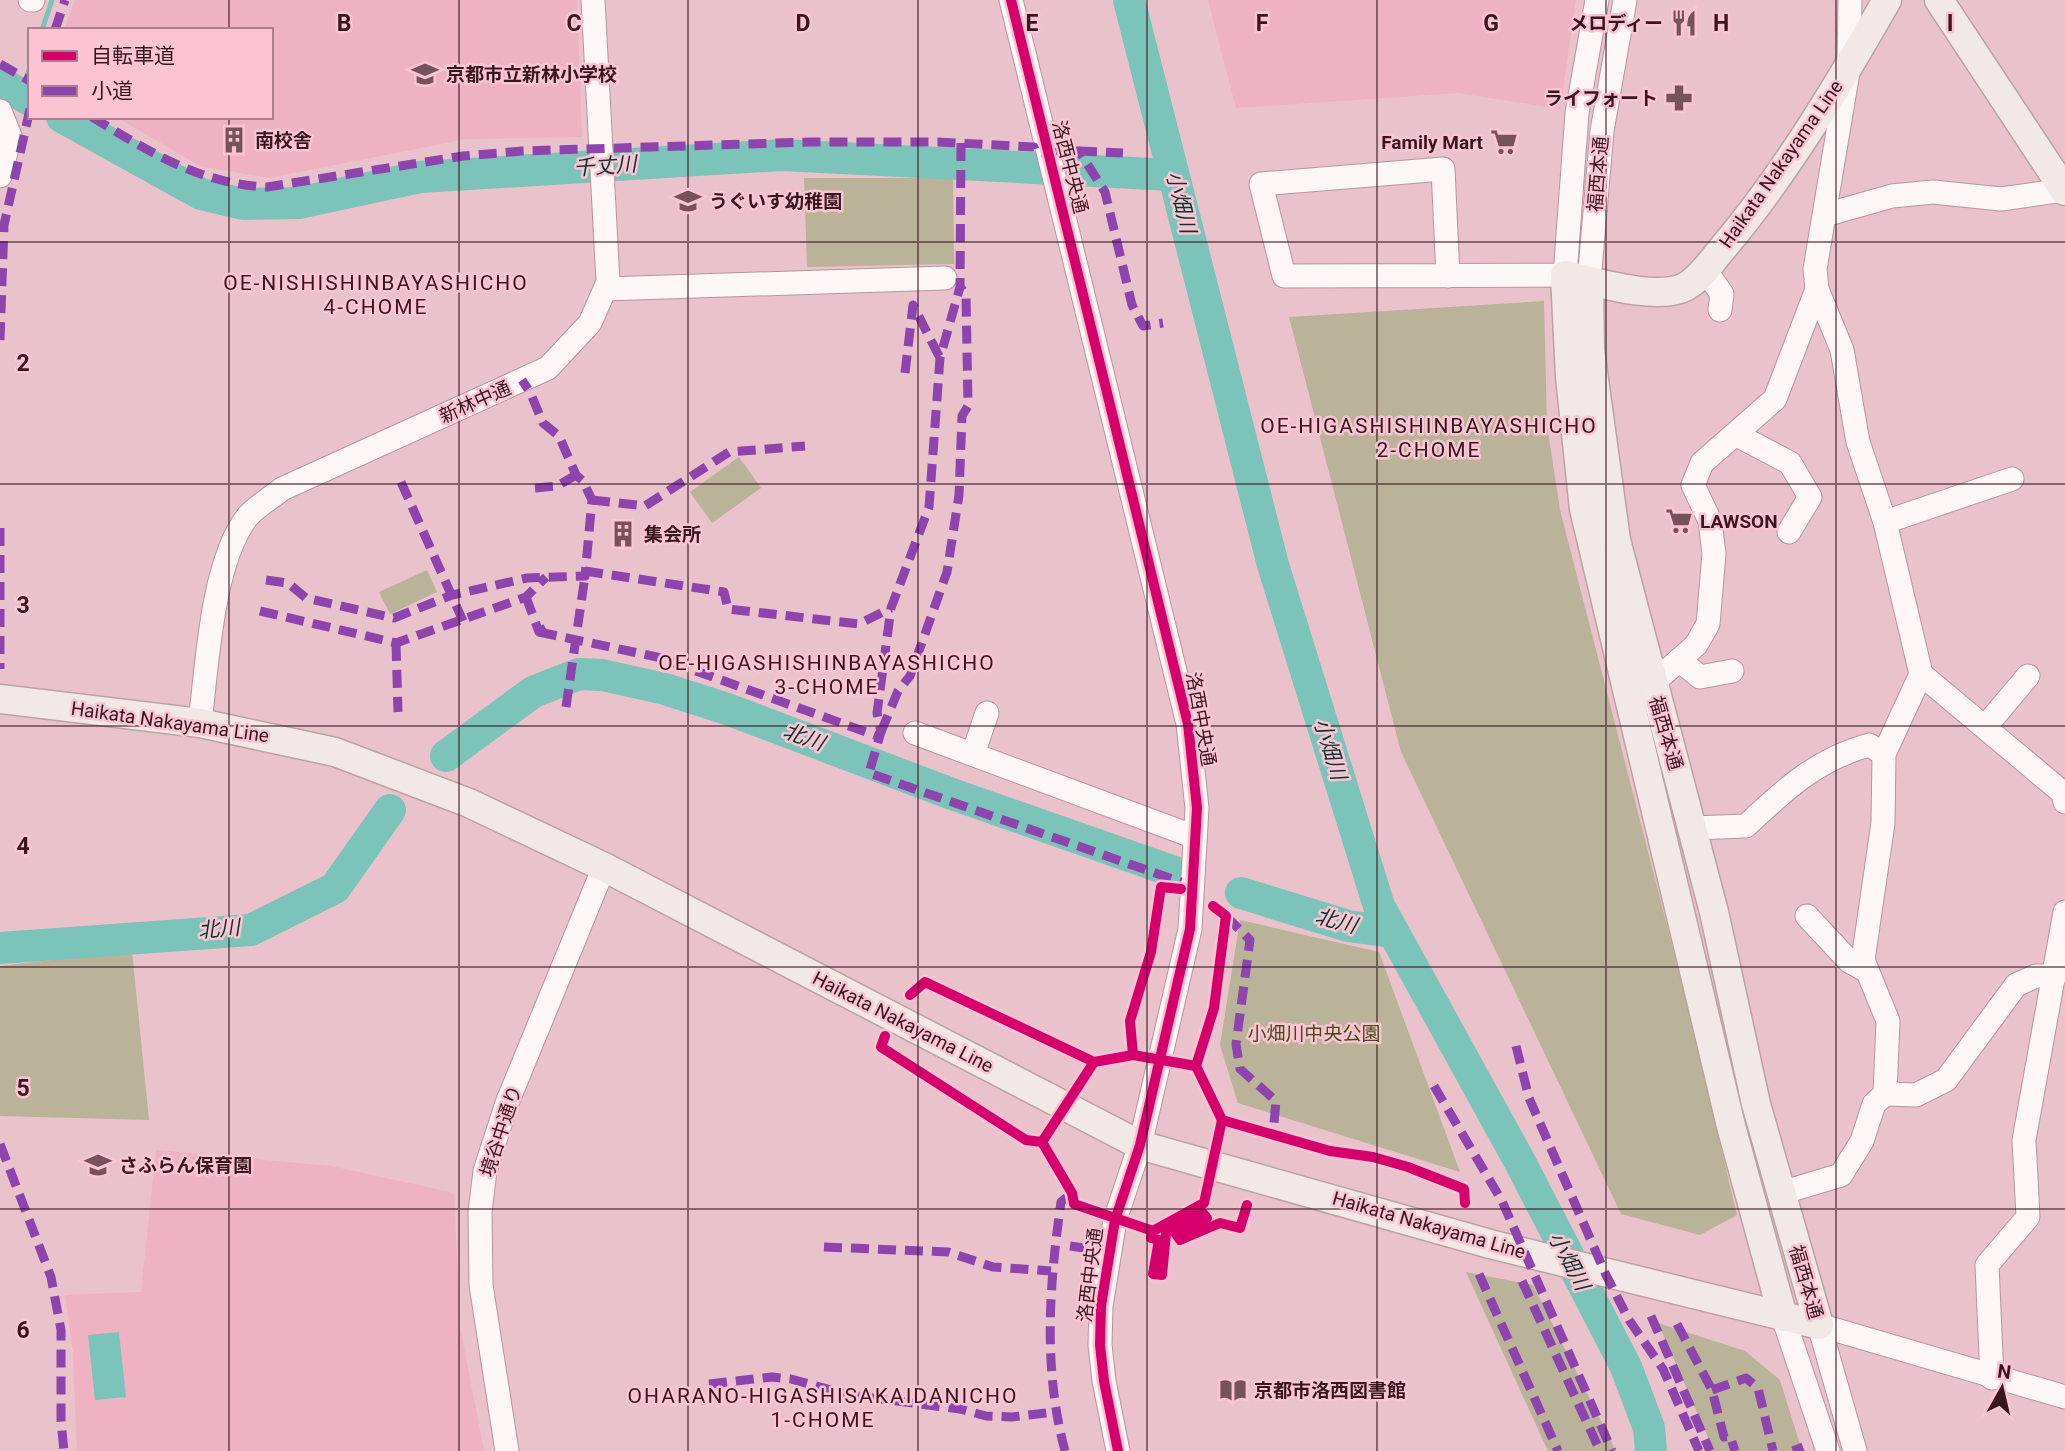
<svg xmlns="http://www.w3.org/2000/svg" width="2065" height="1451" viewBox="0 0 2065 1451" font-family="Roboto,'Noto Sans JP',sans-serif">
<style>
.built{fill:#efb2c2}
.green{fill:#bab299}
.water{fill:#7cc3ba}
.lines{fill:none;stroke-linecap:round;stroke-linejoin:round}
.stream{stroke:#7cc3ba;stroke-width:5}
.river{stroke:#7cc3ba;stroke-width:32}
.minor-casing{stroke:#b7959f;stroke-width:25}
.major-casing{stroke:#bca2a1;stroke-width:31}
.minor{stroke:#fcf6f7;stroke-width:23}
.major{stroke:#f2e8e6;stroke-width:28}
.quiet{stroke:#8e44ad;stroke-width:9;stroke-dasharray:18 9;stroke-linecap:butt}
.cycleway-casing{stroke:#fcc4d2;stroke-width:15}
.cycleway{stroke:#d6006c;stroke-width:10}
.grid{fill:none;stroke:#371620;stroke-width:2;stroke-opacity:0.55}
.labels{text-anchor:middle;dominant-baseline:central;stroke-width:5;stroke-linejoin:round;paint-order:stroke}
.poi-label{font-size:19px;font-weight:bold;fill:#371620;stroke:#fcc4d2;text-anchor:start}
.street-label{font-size:19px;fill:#371620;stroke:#fcc4d2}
.park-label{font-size:19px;fill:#404f15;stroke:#fcc4d2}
.water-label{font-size:21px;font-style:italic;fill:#003730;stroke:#fcc4d2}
.neighbourhood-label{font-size:21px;letter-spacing:2px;fill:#371620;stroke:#fcc4d2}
.grid-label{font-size:23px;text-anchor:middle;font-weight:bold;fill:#371620;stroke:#fcc4d2;stroke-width:5;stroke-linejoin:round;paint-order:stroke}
</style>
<rect width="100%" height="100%" fill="#e9c2cc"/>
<g class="built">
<path d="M75,0H577L582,137L466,139L269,178L200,166L116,117H271V30H64Z"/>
<path d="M1208,0H1576L1560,109L1458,93L1236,108Z"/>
<path d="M156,1150L331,1166L454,1193L460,1327L484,1451H77L73,1352L65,1295L141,1292Z"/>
</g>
<g class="green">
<path d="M804,178H953L954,264L807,267Z"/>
<path d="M1544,301L1547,425L1560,510L1680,976L1737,1215L1700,1235L1621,1214L1401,752L1289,317Z"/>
<path d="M739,457L761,488L712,523L690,492Z"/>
<path d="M427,570L437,592L390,614L379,592Z"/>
<path d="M1240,920L1379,952L1460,1172L1238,1103L1220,1045Z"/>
<path d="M132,951L149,1120L0,1116V966Z"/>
<path d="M1466,1272L1533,1285L1616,1451H1548Z"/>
<path d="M1658,1323L1745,1351L1780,1380L1802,1451H1714Z"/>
</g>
<path class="water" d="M119,1332L126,1397L95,1400L88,1335Z"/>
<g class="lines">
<g class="stream">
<path d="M42,30L52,0"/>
<path d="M20,95L30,67"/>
</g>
<g class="river">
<path d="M1129,0L1273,565L1379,906L1520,1162L1626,1367L1649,1428L1651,1451"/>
<path d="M0,82L30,100"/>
<path d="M62,117L201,194L243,204L298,203L420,177L782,155L1172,175"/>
<path d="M446,756L533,692L579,674L602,675L665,689L727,709L952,794L1172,871"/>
<path d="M1241,893L1348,926L1392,932"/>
<path d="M0,948L251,930L335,888L390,810"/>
</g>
<g class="minor-casing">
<g id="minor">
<path d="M30,0H33"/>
<path d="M1011,0L1188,724L1197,808L1190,929L1140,1145L1115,1220L1101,1306L1100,1345L1104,1381L1118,1451"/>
<path d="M0,111L10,136L0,176"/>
<path d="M1825,215L1892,196L1933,192L2001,199L2065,190"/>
<path d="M1705,270L1722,294L1720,310"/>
<path d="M1448,276L1443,169L1261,184L1284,276L1565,275L1577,113L1597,0"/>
<path d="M1589,281L1602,131L1625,0"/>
<path d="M605,289L945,278"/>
<path d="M1737,435L1790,463L1810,497L1789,532"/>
<path d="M1885,522L2012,479"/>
<path d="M1679,660L1700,677L1732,671"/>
<path d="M1921,674L2063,793L2065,802"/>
<path d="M1652,684L1696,645L1708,624L1714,554L1710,521L1693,485L1702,463L1775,399L1817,289"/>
<path d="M200,723C207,665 212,561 248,516C257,506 271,498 282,489L548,368L590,323L608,282L593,0"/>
<path d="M1985,727L2028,676"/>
<path d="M915,733L1195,837"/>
<path d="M973,754L987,713"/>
<path d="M1693,828L1746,826C1784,790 1817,759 1869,745L1884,754"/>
<path d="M1807,916L1849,961L1867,971"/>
<path d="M1885,1094L1916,1095L1946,1080L2016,985L2036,976H2055"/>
<path d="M1781,1193L1841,1175L1862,1141L1874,1104L1885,1094L1888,1021L1863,960L1883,823L1884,754L1921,674L1885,522L1858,442L1842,350L1817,289L1815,269L1849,66L1850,0"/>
<path d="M1783,1317L1828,1451"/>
<path d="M1992,1378L1987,1265L2028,1217L2024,1140L2065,912"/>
<path d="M507,1451L481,1285L480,1212L485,1171L507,1103L604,867"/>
<path d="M1855,1451L1819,1325L2065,1397"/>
</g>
</g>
<g class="major-casing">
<g id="major">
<path d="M1939,0L2065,191"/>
<path d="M0,699L200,723L335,752L469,803L604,867L1140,1145L1490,1244L1819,1325L1756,1104L1714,912L1616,540L1590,350L1589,281"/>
<path d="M1783,1317L1731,1126L1584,509L1570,377L1565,275C1595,282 1658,301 1685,287C1700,279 1711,262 1722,249C1785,175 1839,84 1887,0"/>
</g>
</g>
<use href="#minor" class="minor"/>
<use href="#major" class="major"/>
<g class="quiet">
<path d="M55,30L65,0"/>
<path d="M0,64L30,81"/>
<path d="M92,117C148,151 199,184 267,187L463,156L522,151L811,142H938L1034,147L1036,153L1079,151L1105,192L1132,305L1143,326L1163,323"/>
<path d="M961,143L960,287L940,358L929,507L891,608L877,713L881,732L869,773L1181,882"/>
<path d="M1079,151L1123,153"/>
<path d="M0,340L4,225L30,109"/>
<path d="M905,373L913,305L940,358"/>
<path d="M401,482L463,621"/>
<path d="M535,488L557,486L576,475"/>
<path d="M592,500L645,506L729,452L805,446"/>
<path d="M0,528V669"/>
<path d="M585,571L724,592L728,609L859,624L891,608"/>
<path d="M266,580L288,583L306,598L394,618L452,595L527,578L585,576L592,500L583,481L576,475L559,436L543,423L530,392L522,380"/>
<path d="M526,597L539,632L546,628"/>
<path d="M260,611L396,643L526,597L546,577"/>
<path d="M539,632L657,657L880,737"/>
<path d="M396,643L398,712"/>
<path d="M566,707L585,576"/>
<path d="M881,732L898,691L910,676L947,572L959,495L962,416L968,406L966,294L960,287"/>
<path d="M1226,916L1250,940L1236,1044L1240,1069L1276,1101L1273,1134"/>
<path d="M1516,1046L1529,1098L1606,1275L1629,1320L1663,1369L1699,1451"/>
<path d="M1434,1086L1502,1201L1612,1451"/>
<path d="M0,1144L51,1277L61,1330V1421L64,1451"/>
<path d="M1070,1246L1084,1248"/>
<path d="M824,1247L948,1252L993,1267L1051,1271"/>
<path d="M1479,1274L1558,1451"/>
<path d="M1522,1281L1600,1451"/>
<path d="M1651,1316L1710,1451"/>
<path d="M1677,1324L1712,1390L1724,1437L1730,1436L1735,1451"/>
<path d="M709,1384L772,1377L791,1379L849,1395L960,1409L986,1416L1012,1417L1055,1412"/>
<path d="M1712,1390L1746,1378L1758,1388L1773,1451"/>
<path d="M1065,1451C1043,1369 1049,1286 1061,1202L1072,1193"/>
<path d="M1793,1451L1803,1447"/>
</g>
<g class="cycleway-casing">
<g id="cycleway">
<path d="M1011,0L1188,724L1197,808L1190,929L1140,1145L1115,1220L1101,1306L1100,1345L1104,1381L1118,1451"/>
<path d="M910,995L925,982L1094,1062L1133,1055L1196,1066"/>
<path d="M885,1036L881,1047L1026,1140L1042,1142"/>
<path d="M1133,1055L1130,1021L1151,952L1161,887L1181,889"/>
<path d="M1196,1066L1222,1120L1330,1151L1373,1157L1408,1167L1464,1189L1465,1203"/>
<path d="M1196,1066L1214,1008L1226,916L1213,906"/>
<path d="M1042,1142L1072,1193L1074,1204L1153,1231L1204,1203L1222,1120"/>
<path d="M1042,1142L1094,1062"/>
<path d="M1153,1231L1151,1238L1159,1240L1153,1274L1162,1275L1166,1233L1203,1213L1207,1218L1176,1234L1180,1240L1220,1223L1240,1228L1247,1205"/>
</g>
</g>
<use href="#cycleway" class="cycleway"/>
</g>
<path class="grid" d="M229,0V30M459,0V1451M688,0V1451M918,0V1451M1147,0V1451M1377,0V1451M1606,0V1451M1836,0V1451M229,117V1451M0,242H2065M0,484H2065M0,726H2065M0,967H2065M0,1209H2065"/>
<defs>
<g id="restaurant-bare" transform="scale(2.1)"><path d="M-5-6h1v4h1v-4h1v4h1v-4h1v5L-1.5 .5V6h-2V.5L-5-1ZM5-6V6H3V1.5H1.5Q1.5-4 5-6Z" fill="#75525c" stroke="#fcc4d2" stroke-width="2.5" paint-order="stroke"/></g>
<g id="school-bare" transform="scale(2.1)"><path d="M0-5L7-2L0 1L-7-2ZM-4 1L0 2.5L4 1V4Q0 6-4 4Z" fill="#75525c" stroke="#fcc4d2" stroke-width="2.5" paint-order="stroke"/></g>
<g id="pharmacy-bare" transform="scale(2.1)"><path d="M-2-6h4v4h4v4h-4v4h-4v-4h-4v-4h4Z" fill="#75525c" stroke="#fcc4d2" stroke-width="2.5" paint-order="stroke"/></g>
<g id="building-bare" transform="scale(2.1)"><path d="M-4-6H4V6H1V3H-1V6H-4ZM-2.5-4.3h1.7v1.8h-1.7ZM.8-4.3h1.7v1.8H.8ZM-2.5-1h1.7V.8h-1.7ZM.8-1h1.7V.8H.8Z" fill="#75525c" stroke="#fcc4d2" stroke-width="2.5" paint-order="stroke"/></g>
<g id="supermarket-bare" transform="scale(2.1)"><path d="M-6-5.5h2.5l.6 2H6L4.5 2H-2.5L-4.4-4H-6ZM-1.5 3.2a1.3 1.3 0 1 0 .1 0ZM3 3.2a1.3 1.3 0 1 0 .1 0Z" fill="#75525c" stroke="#fcc4d2" stroke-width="2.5" paint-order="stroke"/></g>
<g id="library-bare" transform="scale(2.1)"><path d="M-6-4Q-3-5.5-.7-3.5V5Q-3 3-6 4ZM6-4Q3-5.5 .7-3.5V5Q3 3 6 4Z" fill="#75525c" stroke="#fcc4d2" stroke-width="2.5" paint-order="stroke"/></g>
</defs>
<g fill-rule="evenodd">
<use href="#restaurant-bare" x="1684" y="23"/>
<use href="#school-bare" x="425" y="74"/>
<use href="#pharmacy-bare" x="1679" y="98"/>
<use href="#building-bare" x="234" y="140"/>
<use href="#supermarket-bare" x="1504" y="142"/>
<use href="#school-bare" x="688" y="201"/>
<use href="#supermarket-bare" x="1679" y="521"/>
<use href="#building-bare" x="623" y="534"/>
<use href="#school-bare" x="98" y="1165"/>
<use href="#library-bare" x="1233" y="1390"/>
</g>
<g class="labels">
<g class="poi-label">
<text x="1663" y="23" text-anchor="end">メロディー</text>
<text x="446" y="74">京都市立新林小学校</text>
<text x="1658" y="98" text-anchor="end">ライフォート</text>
<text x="255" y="140">南校舎</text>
<text x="1483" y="142" text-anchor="end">Family Mart</text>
<text x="709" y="201">うぐいす幼稚園</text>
<text x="1700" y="521">LAWSON</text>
<text x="644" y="534">集会所</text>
<text x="119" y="1165">さふらん保育園</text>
<text x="1254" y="1390">京都市洛西図書館</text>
</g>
<g class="street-label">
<text transform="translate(1781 164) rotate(-55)">Haikata Nakayama Line</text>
<text transform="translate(1070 167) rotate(76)">洛西中央通</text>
<text transform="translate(1598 174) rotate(-85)">福西本通</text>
<text transform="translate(475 402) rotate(-24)">新林中通</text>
<text transform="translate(1201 719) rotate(80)">洛西中央通</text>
<text transform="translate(170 722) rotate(8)">Haikata Nakayama Line</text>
<text transform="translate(1666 733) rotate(74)">福西本通</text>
<text transform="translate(903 1022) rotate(27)">Haikata Nakayama Line</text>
<text transform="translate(501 1131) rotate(-72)">境谷中通り</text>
<text transform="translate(1429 1225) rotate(16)">Haikata Nakayama Line</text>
<text transform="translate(1090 1275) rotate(-83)">洛西中央通</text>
<text transform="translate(1806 1282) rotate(74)">福西本通</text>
</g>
<g class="park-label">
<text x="1314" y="1033">小畑川中央公園</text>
</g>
<g class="water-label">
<text transform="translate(605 166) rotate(-4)">千丈川</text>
<text transform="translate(1181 202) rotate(76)">小畑川</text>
<text transform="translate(804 737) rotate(20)">北川</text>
<text transform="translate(1330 749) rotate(73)">小畑川</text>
<text transform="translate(1336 921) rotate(15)">北川</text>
<text transform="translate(219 929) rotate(-5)">北川</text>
<text transform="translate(1569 1261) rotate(62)">小畑川</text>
</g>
<g class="neighbourhood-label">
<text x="376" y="283">OE-NISHISHINBAYASHICHO<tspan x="376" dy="24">4-CHOME</tspan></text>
<text x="1429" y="426">OE-HIGASHISHINBAYASHICHO<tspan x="1429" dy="24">2-CHOME</tspan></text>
<text x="827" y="663">OE-HIGASHISHINBAYASHICHO<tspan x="827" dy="24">3-CHOME</tspan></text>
<text x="823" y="1396">OHARANO-HIGASHISAKAIDANICHO<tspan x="823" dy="24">1-CHOME</tspan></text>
</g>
</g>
<g class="grid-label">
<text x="344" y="31">B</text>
<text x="574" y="31">C</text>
<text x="803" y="31">D</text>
<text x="1032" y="31">E</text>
<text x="1262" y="31">F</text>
<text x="1491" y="31">G</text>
<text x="1721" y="31">H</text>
<text x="1950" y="31">I</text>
<text x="23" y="371">2</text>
<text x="23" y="613">3</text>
<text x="23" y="854">4</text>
<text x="23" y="1096">5</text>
<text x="23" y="1338">6</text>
</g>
<rect x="28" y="28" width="245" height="91" fill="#fcc4d2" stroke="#ad7e8b" stroke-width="2"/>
<rect x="42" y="51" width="35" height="10" fill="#d6006c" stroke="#ad7e8b" stroke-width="2"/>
<text x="91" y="63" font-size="21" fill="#371620">自転車道</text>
<rect x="42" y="86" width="35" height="10" fill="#8e44ad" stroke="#ad7e8b" stroke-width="2"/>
<text x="91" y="98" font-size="21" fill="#371620">小道</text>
<g transform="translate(2002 1388) rotate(8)" stroke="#fcc4d2" stroke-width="5" paint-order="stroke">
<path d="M0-5L12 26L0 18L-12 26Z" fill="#371620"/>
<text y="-10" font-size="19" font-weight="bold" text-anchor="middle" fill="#371620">N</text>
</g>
</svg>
